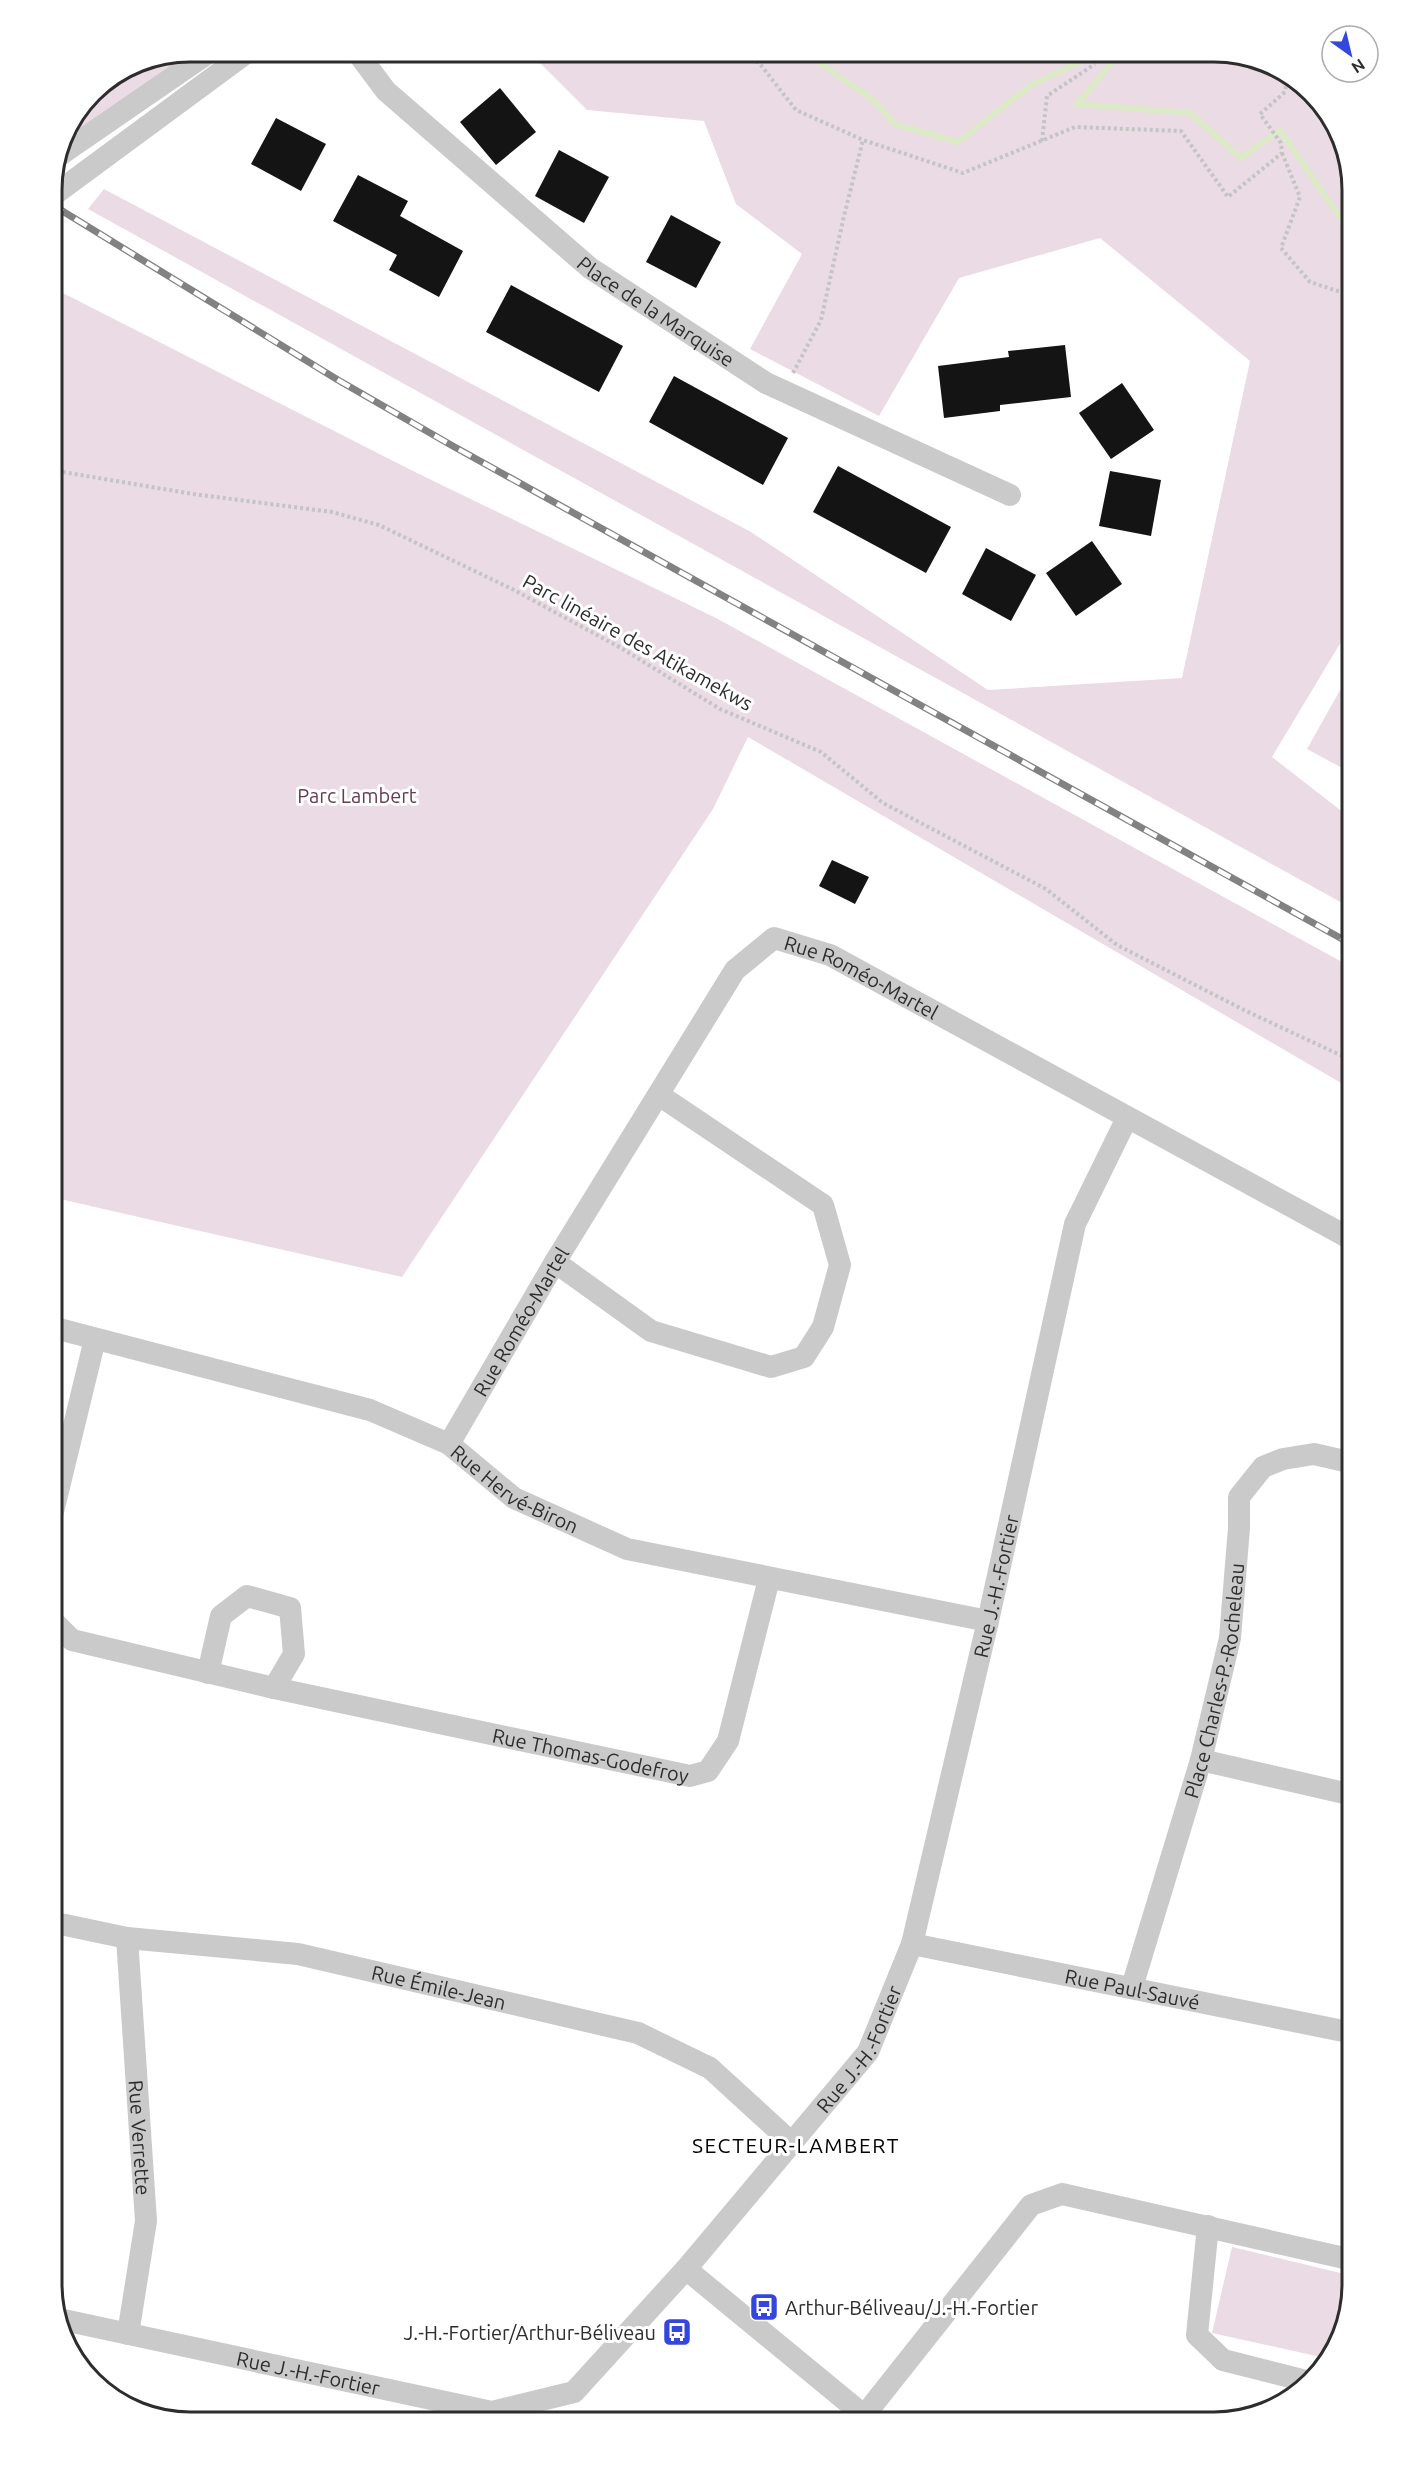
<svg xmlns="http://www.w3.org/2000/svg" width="1404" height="2473" viewBox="0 0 1404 2473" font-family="Ubuntu,sans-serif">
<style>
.green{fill:#eadbe4}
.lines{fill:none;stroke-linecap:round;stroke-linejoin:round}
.stream{stroke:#ddeac8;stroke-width:6}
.building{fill:#141414}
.path{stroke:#c4c4c4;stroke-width:4;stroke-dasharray:3 3;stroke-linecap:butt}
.minor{stroke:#cacaca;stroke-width:22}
.rail-casing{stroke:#828282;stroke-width:7}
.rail{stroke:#fff;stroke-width:4.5;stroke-dasharray:14;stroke-linecap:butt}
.labels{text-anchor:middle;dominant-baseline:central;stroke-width:6;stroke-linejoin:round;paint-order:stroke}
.street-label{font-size:20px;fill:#2d2d2d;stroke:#fff}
.park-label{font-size:20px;fill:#673c51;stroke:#fff}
.poi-label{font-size:20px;fill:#2d2d2d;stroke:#fff;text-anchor:start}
.neighbourhood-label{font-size:21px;letter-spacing:1.5px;fill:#000;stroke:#fff}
.rim{fill:none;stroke:#2d2d2d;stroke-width:3}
</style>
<rect width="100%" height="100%" fill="#fff"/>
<g class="green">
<path d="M193,51L60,145L62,136L92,91L137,61Z"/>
<path d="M528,51H1224L1292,75L1339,129L1353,190V622L1272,757L1353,820V909L88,209L104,189L751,532L988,690L1182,678L1250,361L1100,238L959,278L879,416L750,349L802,254L736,204L704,121L587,110Z"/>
<path d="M51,287L415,472L716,618L1353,968V1090L748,737L713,809L402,1277L51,1197Z"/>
<path d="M1353,667V774L1307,749Z"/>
<path d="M1232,2247L1353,2276V2284L1330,2359L1212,2333Z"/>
</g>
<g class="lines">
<g class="stream">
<path d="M803,51L877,103L894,124L958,142L1031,85L1102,51"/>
<path d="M1122,51L1077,104L1190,113L1241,158L1280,130L1341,219L1353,225"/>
</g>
</g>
<g class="building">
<path d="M500,88L536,132L496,165L460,122Z"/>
<path d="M276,118L326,144L301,191L251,164Z"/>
<path d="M559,150L609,177L584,223L535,196Z"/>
<path d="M358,175L408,201L400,216L463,251L439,297L389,270L397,255L333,221Z"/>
<path d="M671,215L721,242L696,288L646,262Z"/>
<path d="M511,285L623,346L599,392L486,332Z"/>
<path d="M1065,345L1071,397L1000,405V411L944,418L938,366L1009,357L1008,351Z"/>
<path d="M674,376L788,438L763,485L649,422Z"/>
<path d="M1122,383L1154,430L1111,459L1079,413Z"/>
<path d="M838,466L951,527L926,573L813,512Z"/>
<path d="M1110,471L1161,480L1151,536L1099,526Z"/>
<path d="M1092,541L1122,584L1076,616L1046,573Z"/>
<path d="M986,548L1036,575L1011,621L962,594Z"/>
<path d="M832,860L869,877L855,904L819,886Z"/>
</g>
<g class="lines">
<g class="path">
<path d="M741,51L760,64L796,110L863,140L963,173L1075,127L1181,131L1228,197L1282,153L1281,143L1260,114L1285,92L1288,73"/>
<path d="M1042,141L1047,96L1095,64"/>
<path d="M1282,153L1300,197L1281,248L1310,282L1353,296"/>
<path d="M793,373L821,320L844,216L863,140"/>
<path d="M51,470L193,494L332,512L379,525L514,590L621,648L720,709L821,752L883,803L1046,889L1117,945L1244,1010L1353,1061"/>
</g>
<g class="minor">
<path id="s1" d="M356,51L386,91L590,268L766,383L1010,495"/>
<path d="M57,157L211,51"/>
<path d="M51,197L249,51"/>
<path d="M555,1262L651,1331L771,1367L804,1357L823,1327L840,1265L823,1205L659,1095"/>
<path id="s2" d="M51,1327L370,1410L449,1444L514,1498L627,1549L988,1621"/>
<path id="s3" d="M449,1444L555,1262L735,970L774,938L830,955L1353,1240"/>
<path d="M51,1520L95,1339"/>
<path id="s4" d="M51,1619L72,1640L274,1688L690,1776L708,1771L728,1741L769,1579"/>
<path d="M208,1673L221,1616L247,1596L290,1608L294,1654L274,1688"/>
<path d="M1201,1760L1353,1795"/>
<path id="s5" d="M51,1922L127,1938L298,1954L638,2033L710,2068L792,2143"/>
<path id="s6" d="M127,1938L146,2221L128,2334"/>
<path id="s7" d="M912,1944L1353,2033"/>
<path id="s8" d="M1132,1987L1201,1760L1230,1638L1239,1528V1497L1263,1467L1283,1459L1314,1454L1353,1463"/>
<path d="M1208,2226L1197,2335L1223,2360L1306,2381"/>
<path d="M686,2269L872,2422"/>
<path id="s9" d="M59,2319L492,2412L574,2392L686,2269L868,2052L912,1944L988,1621L1075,1224L1127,1118"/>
<path d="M864,2416L1031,2205L1062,2194L1353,2260"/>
</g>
<g class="rail-casing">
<path id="rail" d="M51,204L338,380L451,445L1353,945"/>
</g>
<use href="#rail" class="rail"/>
</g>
<defs>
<g id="bus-square" transform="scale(1.5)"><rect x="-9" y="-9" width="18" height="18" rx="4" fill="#3546de" stroke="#fff"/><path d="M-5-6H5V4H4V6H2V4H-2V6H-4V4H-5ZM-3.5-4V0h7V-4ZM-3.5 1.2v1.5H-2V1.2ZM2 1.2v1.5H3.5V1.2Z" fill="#fff"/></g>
</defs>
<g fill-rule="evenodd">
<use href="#bus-square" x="764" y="2307"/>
<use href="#bus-square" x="677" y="2332"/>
</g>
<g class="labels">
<g class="street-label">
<text stroke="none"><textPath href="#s1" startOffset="399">Place de la Marquise</textPath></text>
<text transform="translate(638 642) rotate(29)">Parc linéaire des Atikamekws</text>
<text stroke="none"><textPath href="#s3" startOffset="700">Rue Roméo-Martel</textPath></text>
<text stroke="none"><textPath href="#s3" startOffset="142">Rue Roméo-Martel</textPath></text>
<text stroke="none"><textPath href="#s2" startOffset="496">Rue Hervé-Biron</textPath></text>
<text stroke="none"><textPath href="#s9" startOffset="1461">Rue J.-H.-Fortier</textPath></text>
<text stroke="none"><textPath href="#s8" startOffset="318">Place Charles-P.-Rocheleau</textPath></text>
<text stroke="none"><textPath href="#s4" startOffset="561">Rue Thomas-Godefroy</textPath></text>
<text stroke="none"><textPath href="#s5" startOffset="394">Rue Émile-Jean</textPath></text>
<text stroke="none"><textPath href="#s7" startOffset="225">Rue Paul-Sauvé</textPath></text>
<text stroke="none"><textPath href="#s9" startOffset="975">Rue J.-H.-Fortier</textPath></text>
<text stroke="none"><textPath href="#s6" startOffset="200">Rue Verrette</textPath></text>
<text stroke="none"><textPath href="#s9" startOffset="255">Rue J.-H.-Fortier</textPath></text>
</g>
<g class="park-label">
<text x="357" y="795">Parc Lambert</text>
</g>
<g class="poi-label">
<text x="785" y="2307">Arthur-Béliveau/J.-H.-Fortier</text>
<text x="656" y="2332" text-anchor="end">J.-H.-Fortier/Arthur-Béliveau</text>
</g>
<g class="neighbourhood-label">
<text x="796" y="2145">SECTEUR-LAMBERT</text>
</g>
</g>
<path d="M0 0H1404V2473H0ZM190 62H1214A128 128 0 0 1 1342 190V2284A128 128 0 0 1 1214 2412H190A128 128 0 0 1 62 2284V190A128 128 0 0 1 190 62Z" fill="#fff" fill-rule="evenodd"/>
<path class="rim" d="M190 62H1214A128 128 0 0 1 1342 190V2284A128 128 0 0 1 1214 2412H190A128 128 0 0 1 62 2284V190A128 128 0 0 1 190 62Z"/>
<g transform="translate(1350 54) rotate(146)"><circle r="28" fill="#ffffff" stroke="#ababab" stroke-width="1.5"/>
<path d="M0-4.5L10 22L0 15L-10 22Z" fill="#3546de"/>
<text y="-9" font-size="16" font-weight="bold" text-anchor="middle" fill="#2d2d2d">N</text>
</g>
</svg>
